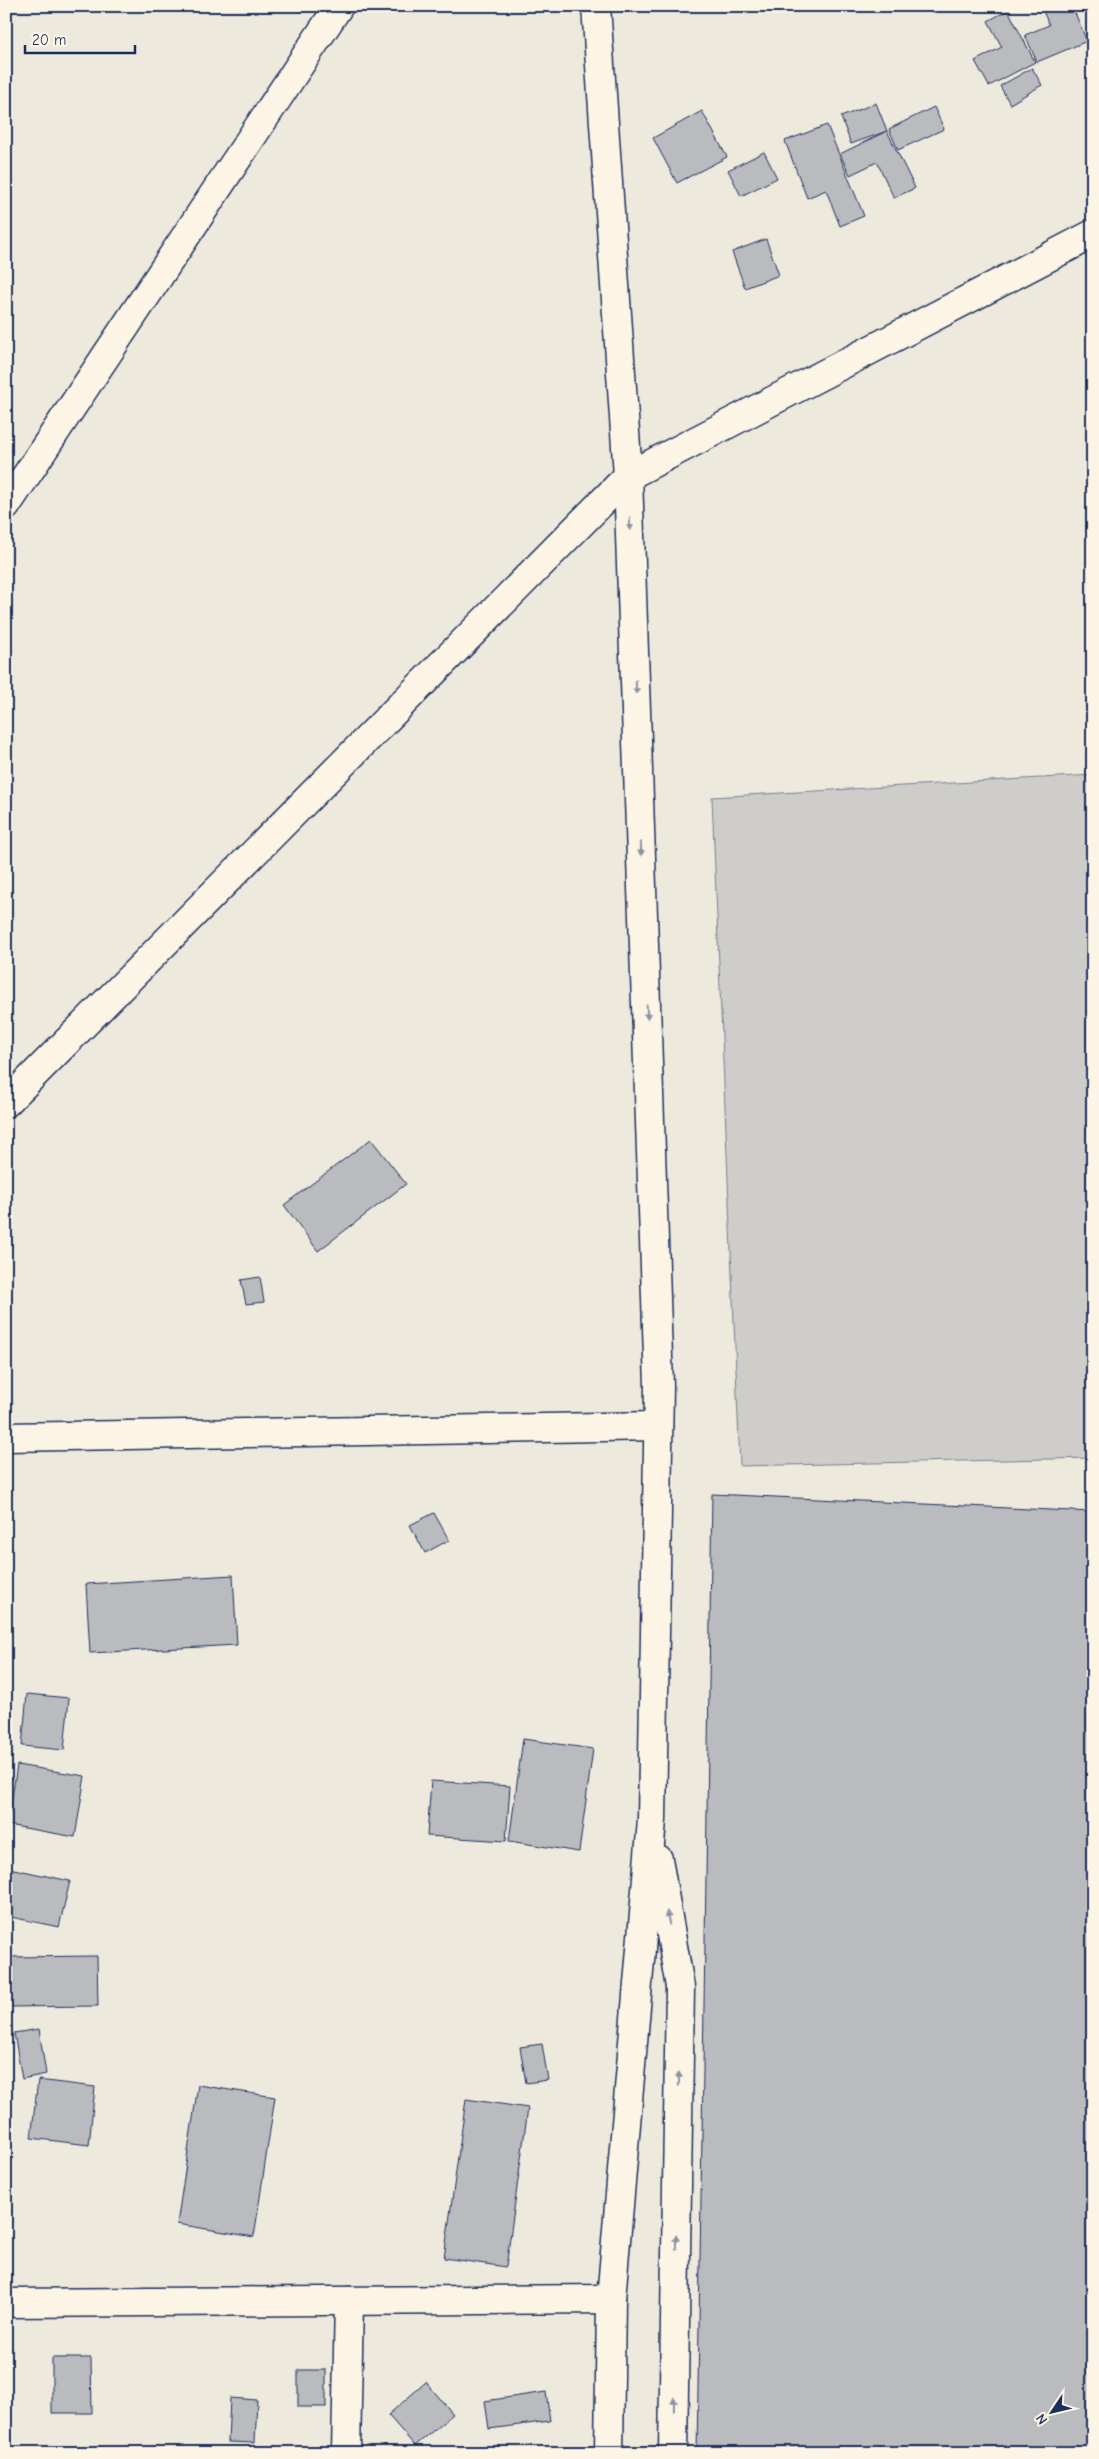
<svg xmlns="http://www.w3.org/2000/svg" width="1099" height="2459" viewBox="0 0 1099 2459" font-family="'Comic Neue',sans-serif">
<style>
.green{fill:#cfcdca;stroke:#757e94}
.building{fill:#babbbe;stroke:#1b2f5e}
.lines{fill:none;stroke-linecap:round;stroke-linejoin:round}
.minor-casing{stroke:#1b2f5e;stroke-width:31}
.minor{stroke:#fcf5e5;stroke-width:28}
.oneway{fill:#8c92a2}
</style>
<rect width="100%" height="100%" fill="#eee9dd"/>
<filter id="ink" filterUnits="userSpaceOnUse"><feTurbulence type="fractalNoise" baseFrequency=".02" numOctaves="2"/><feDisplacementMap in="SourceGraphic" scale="10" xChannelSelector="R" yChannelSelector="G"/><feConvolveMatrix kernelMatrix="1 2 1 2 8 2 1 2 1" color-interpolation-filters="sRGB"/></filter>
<g filter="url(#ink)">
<path class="green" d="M1093,775V1458L740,1466L712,797Z"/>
<g class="building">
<path d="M1041,6H1072L1087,41L1037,62L1025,35L1049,25Z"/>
<path d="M1008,10L1035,62L989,86L975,61L1002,47L988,21Z"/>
<path d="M1032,68L1042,85L1010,104L1000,86Z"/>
<path d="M876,103L887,131L851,144L841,117Z"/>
<path d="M934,107L944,129L898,150L889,129Z"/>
<path d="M702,111L727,157L677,183L653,138Z"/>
<path d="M827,125L864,216L840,226L826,190L807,198L785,141Z"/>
<path d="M887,131L915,188L894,198L877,162L850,175L840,154Z"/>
<path d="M764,152L777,178L741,196L728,170Z"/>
<path d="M766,239L779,275L745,288L732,252Z"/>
<path d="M371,1139L406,1184L318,1251L284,1205Z"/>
<path d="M260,1277L264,1302L246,1304L241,1280Z"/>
<path d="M712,1494L1093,1512V2453H697Z"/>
<path d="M434,1513L449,1540L425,1553L410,1525Z"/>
<path d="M233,1575L237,1645L90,1653L86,1584Z"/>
<path d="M27,1694L69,1698L64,1750L22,1746Z"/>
<path d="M523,1739L593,1749L579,1852L509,1841Z"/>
<path d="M17,1765L85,1776L75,1837L8,1825Z"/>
<path d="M431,1781L510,1786L506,1841L427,1836Z"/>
<path d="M9,1868L70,1881L59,1927L6,1916V1879Z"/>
<path d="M97,1956L98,2006L6,2007V1957Z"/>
<path d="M39,2029L46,2074L22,2079L14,2033Z"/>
<path d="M542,2044L548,2080L526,2083L520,2047Z"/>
<path d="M38,2080L95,2087L89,2145L31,2138Z"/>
<path d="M198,2085L275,2097L254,2237L177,2224Z"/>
<path d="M466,2099L528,2108L506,2267L444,2258Z"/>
<path d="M52,2358H91L92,2413H52Z"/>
<rect x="298" y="2370" width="28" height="37"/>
<path d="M426,2382L453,2414L415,2446L388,2415Z"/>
<path d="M546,2392L550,2421L489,2429L485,2401Z"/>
<path d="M230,2398L257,2400L255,2443L228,2442Z"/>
<path d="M6,2412L12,2442L6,2443Z"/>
</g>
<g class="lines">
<g class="minor-casing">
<g id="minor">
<path d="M596,6L628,476L659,1386L652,1820L611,2299L609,2453"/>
<path d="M6,506L339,6"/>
<path d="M6,1103L628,476L1093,234"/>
<path d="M6,1437L658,1426"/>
<path d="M658,1859L680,1987L673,2453"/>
<path d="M6,2303L611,2299"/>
<path d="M346,2453L349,2301"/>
</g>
</g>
<use href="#minor" class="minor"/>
</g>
<defs><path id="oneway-solid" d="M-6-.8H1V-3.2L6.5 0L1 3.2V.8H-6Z" transform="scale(1.25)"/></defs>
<g class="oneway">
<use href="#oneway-solid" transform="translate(630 524) rotate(88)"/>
<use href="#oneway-solid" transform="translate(636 687) rotate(88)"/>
<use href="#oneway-solid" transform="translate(641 849) rotate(88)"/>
<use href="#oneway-solid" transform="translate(647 1012) rotate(88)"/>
<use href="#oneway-solid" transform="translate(668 1918) rotate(-100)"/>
<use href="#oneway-solid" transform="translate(679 2079) rotate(-89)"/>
<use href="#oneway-solid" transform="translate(676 2242) rotate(-89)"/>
<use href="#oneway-solid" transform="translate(674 2404) rotate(-89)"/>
</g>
</g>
<rect width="1099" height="2459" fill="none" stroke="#fcf5e5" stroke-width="25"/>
<rect x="12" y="12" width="1074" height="2434" fill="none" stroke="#1b2f5e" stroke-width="2" filter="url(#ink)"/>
<g transform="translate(1052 2412) rotate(235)" stroke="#fcf5e5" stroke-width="4" paint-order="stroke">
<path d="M0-4L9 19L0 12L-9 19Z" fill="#1b2f5e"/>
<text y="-8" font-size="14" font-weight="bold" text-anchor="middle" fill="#1b2f5e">N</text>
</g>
<path d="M25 45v8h110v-8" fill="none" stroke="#1b2f5e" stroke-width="2.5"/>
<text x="32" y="45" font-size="15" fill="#1b2f5e" stroke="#fcf5e5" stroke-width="4" paint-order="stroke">20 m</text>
</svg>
